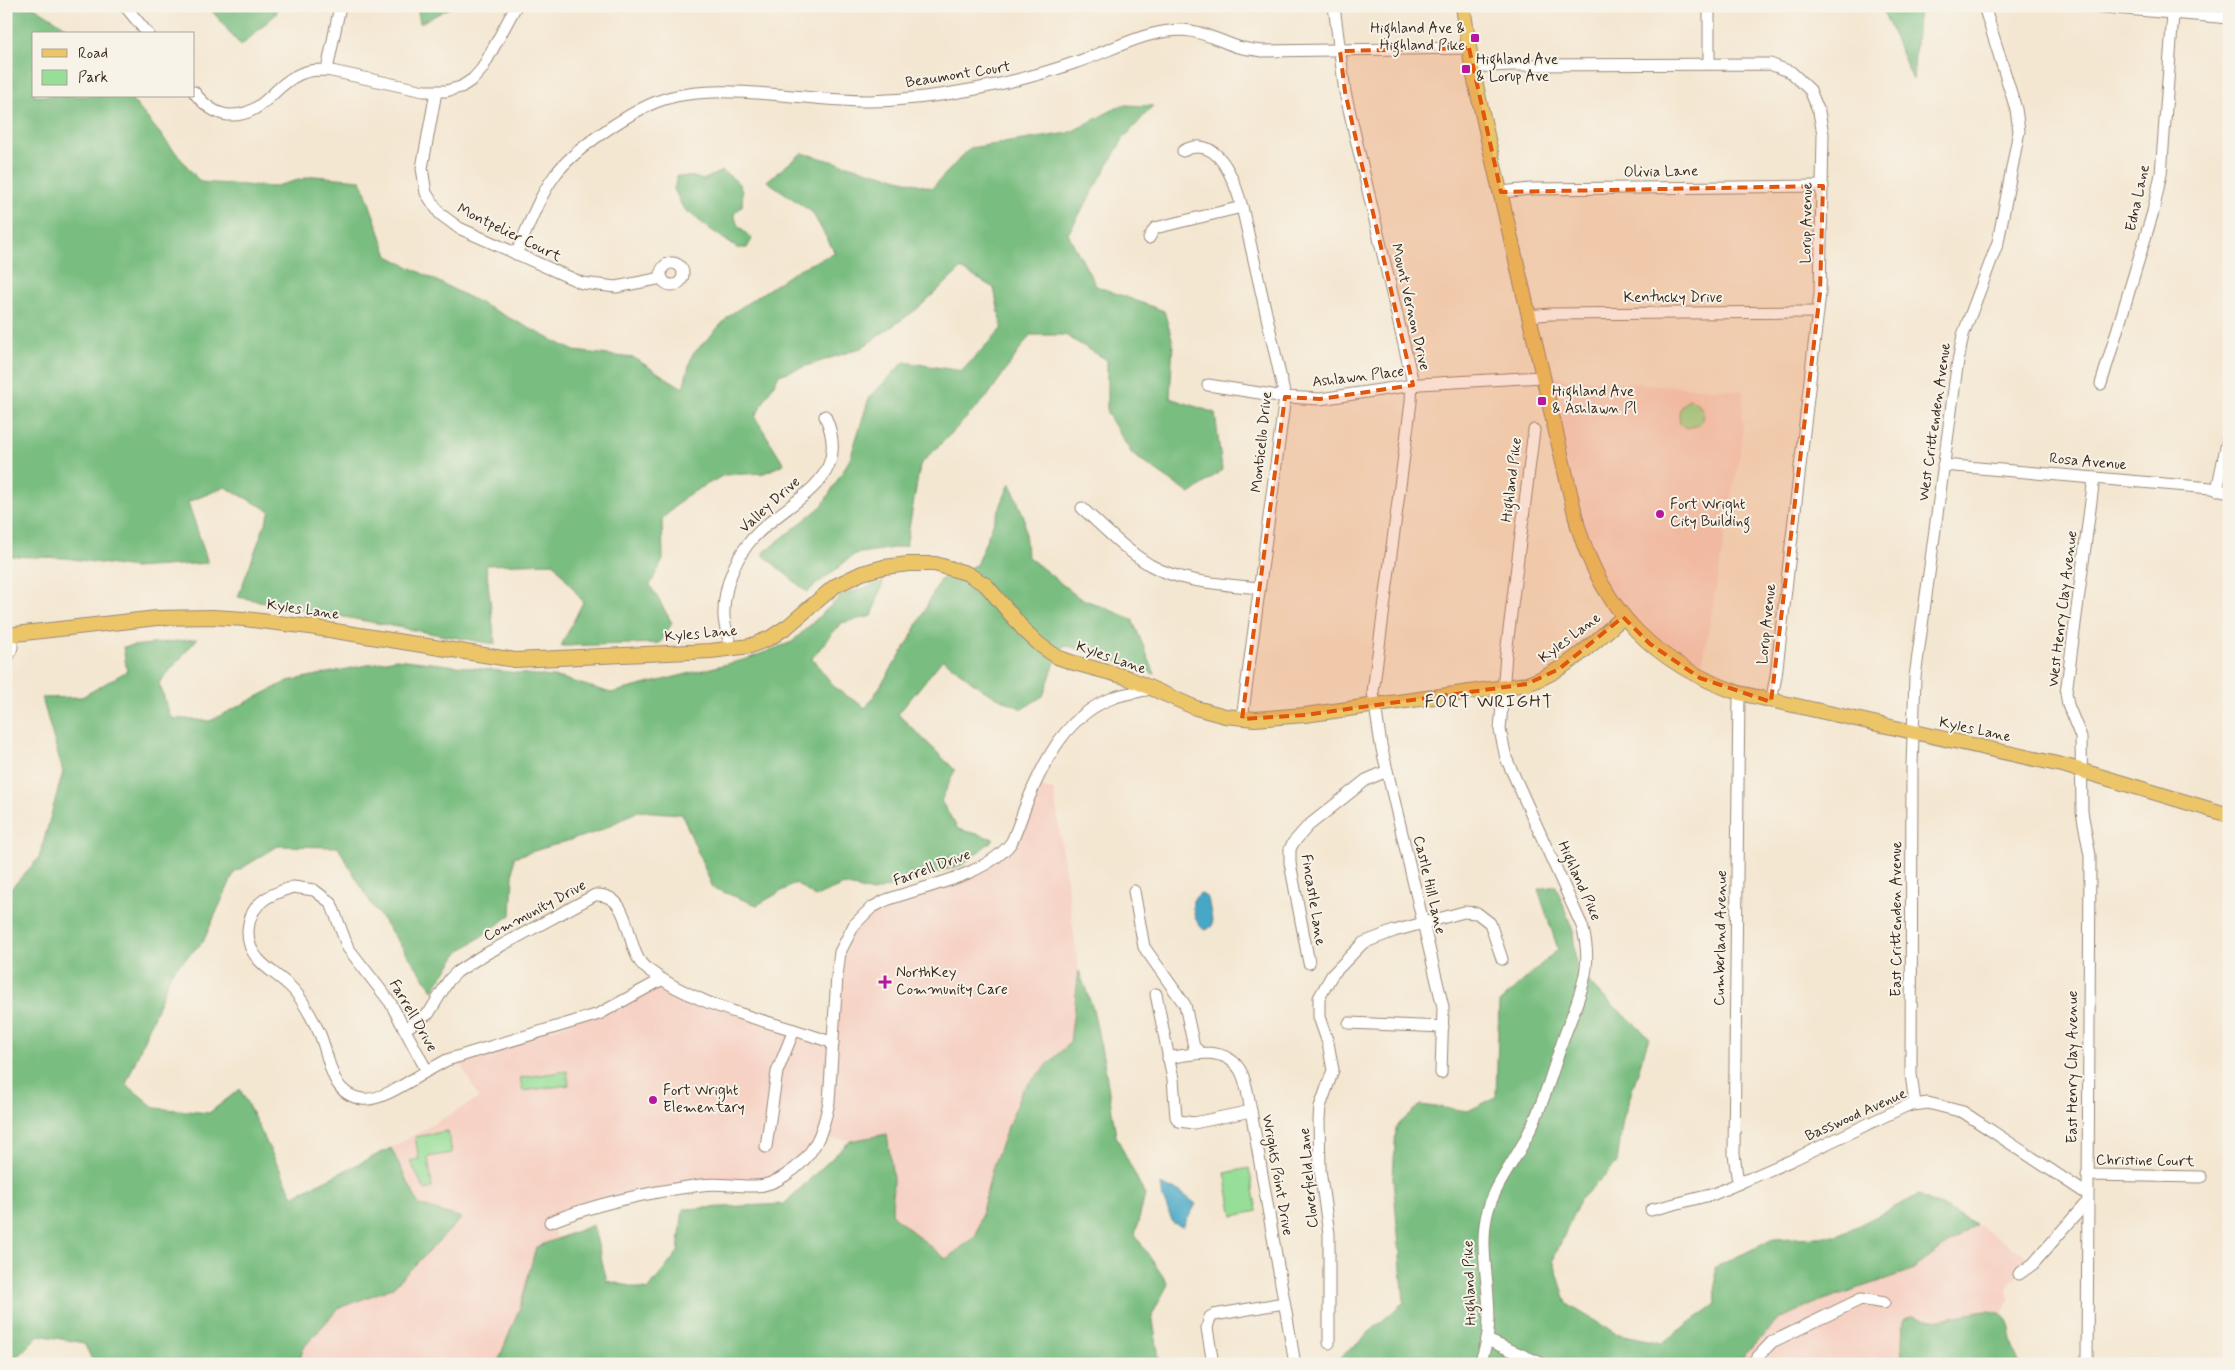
<svg xmlns="http://www.w3.org/2000/svg" width="2235" height="1370" viewBox="0 0 2235 1370" font-family="Mynerve,sans-serif">
<style>
.built{fill:#f6d2c4}
.green{fill:#97de98;stroke:#69845b}
.forest{fill:#79bd80;stroke:#5a744f}
.water{fill:#46a7c6;stroke:#406872}
.lines{fill:none;stroke-linecap:round;stroke-linejoin:round}
.minor-casing{stroke:#988878;stroke-width:13}
.major-casing{stroke:#988878;stroke-width:16}
.minor{stroke:#fff;stroke-width:11}
.major{stroke:#edc569;stroke-width:14}
.marked{fill:#df570d;fill-opacity:0.2;stroke:#df570d;stroke-width:4;stroke-dasharray:10 6;stroke-linejoin:round}
.poi-dot{fill:#b5179e;stroke:#f7f3e8;stroke-width:2}
.labels{text-anchor:middle;dominant-baseline:central;stroke-width:4;stroke-linejoin:round;paint-order:stroke}
.poi-label{font-size:15px;fill:#3b2a1e;stroke:#f7f3e8;text-anchor:start}
.street-label{font-size:15px;fill:#3b2a1e;stroke:#f7f3e8}
.quarter-label{font-size:18px;letter-spacing:1px;fill:#3b2a1e;stroke:#f7f3e8}
</style>
<rect width="100%" height="100%" fill="#f7f3e8"/>
<filter id="ink" filterUnits="userSpaceOnUse"><feTurbulence type="fractalNoise" baseFrequency=".02" numOctaves="2"/><feDisplacementMap in="SourceGraphic" scale="10" xChannelSelector="R" yChannelSelector="G"/><feConvolveMatrix kernelMatrix="1 2 1 2 8 2 1 2 1" color-interpolation-filters="sRGB"/></filter>
<filter id="wash" filterUnits="userSpaceOnUse"><feTurbulence type="fractalNoise" baseFrequency=".0096" numOctaves="4" result="noise"/><feDisplacementMap in="SourceGraphic" scale="20" xChannelSelector="R" yChannelSelector="G"/><feGaussianBlur stdDeviation="1.12" result="paint"/><feColorMatrix in="noise" values="0 0 0 0 0 0 0 0 0 0 0 0 0 0 0 0 0 1.4 0 .05"/><feComposite in="paint" operator="in"/></filter>
<g filter="url(#wash)">
<rect width="100%" height="100%" fill="#f4e7d2"/>
<g class="built">
<path d="M1542,377L1743,391L1742,440L1700,678L1680,667L1600,583Z"/>
<path d="M1034,786L1054,790L1079,971L1070,1042L1022,1090L993,1165L976,1236L946,1259L892,1215L893,1179L887,1134L856,1140L819,1139L813,1150L770,1183L703,1185L550,1222L557,1238L536,1247L520,1307L497,1364H299L303,1348L339,1308L392,1288L461,1218L419,1205L391,1148L479,1098L457,1057L558,1028L657,984L833,1043L840,952L864,915L971,871L1002,851Z"/>
<path d="M1976,1224L2028,1257L2033,1264L2011,1281L2007,1290L2009,1299L2003,1314L1996,1311H1985L1934,1320L1912,1316L1901,1332V1364H1736L1779,1319L1815,1303L1912,1270Z"/>
</g>
<g class="green">
<path d="M1689,399C1702,404 1707,413 1699,425L1686,428L1680,424C1678,412 1679,407 1689,399Z"/>
<path d="M567,1071L569,1085L523,1091L520,1078Z"/>
<path d="M448,1131L452,1153L428,1157L432,1188L425,1190L410,1161L419,1159L415,1137Z"/>
<path d="M1249,1168L1257,1211L1233,1216L1225,1173Z"/>
</g>
<g class="forest">
<path d="M6,6H33L77,34H34V96H129L200,182L272,187L314,176L361,180L388,256L574,351L634,358L683,388L692,355L731,314L799,269L835,253L812,212L767,181L802,153L932,188L970,148L1069,133L1122,105L1153,106L1123,139L1068,234L1096,286L1164,311L1173,342L1170,398L1215,413L1222,470L1190,494L1132,454L1107,413V360L1065,335H1030L987,397L920,465L906,546L855,554L807,592L762,554L822,506L850,459L869,398L904,362L962,371L1002,328L994,288L961,269L917,309L861,348L779,375L755,417L784,464L764,473L724,475L686,496L662,519L663,560L650,585L672,623L660,643L561,646L583,602L554,563L486,565L495,644L440,635L238,597L270,511L225,487L188,502L208,563L134,568L66,558L6,556Z"/>
<path d="M208,6H277L276,14L241,46Z"/>
<path d="M417,6H454L420,23Z"/>
<path d="M1881,6H1919L1913,80Z"/>
<path d="M722,171C739,182 744,184 742,206L734,214L737,224L752,239L747,248H737L710,229L683,208L674,189L677,176L693,177L703,180Z"/>
<path d="M1010,483L1024,517L1027,556L1078,597L1132,619L1155,674L1065,645L1057,657L1043,696L1022,709L983,690L943,659L898,714L955,770L941,801L958,829L994,839L962,865L873,892L844,885L815,897L796,883L757,905L713,888L682,814L638,811L597,832L514,857L511,915L458,953L433,990L372,905L338,847L278,846L234,873L203,942L172,971L126,1084L155,1108L209,1113L240,1089L293,1196L391,1148L419,1205L462,1218L392,1288L339,1308L303,1348L299,1364H94L84,1343L39,1335L11,1363L6,1364V894L39,858L63,772L42,698L82,697L127,671L123,647L197,639L159,683L171,718L210,721L288,681L396,659L561,678L611,693L747,659L792,642L842,595L883,582L872,616L841,623L812,658L836,689L866,708L908,643L940,580L976,565Z"/>
<path d="M1556,886L1573,931L1576,967L1597,991L1649,1037L1623,1119L1617,1163L1580,1200L1553,1260L1567,1304L1615,1333L1662,1343L1716,1304L1715,1267L1774,1239L1837,1236L1919,1195L1976,1224L1912,1270L1815,1303L1779,1319L1736,1364H1333L1404,1302L1393,1178L1396,1127L1420,1105L1468,1111L1496,1097L1499,1003L1558,949L1538,889Z"/>
<path d="M1079,971L1093,1009L1105,1067L1116,1136L1145,1195L1135,1235L1168,1284L1152,1315L1160,1364H497L520,1307L536,1247L593,1225L607,1281L648,1290L678,1252L683,1209L784,1204L850,1141L887,1134L893,1179L892,1215L946,1259L976,1236L993,1166L1022,1090L1070,1042Z"/>
<path d="M1985,1311C2012,1311 2008,1324 2013,1345C2015,1351 2018,1358 2021,1364L1901,1363L1903,1320L1912,1316L1934,1320Z"/>
</g>
<g class="water">
<path d="M1200,893L1208,898L1213,925L1208,929L1204,930C1195,922 1192,912 1193,900Z"/>
<path d="M1161,1185L1179,1191L1196,1204L1183,1227L1173,1223L1163,1198Z"/>
</g>
</g>
<g filter="url(#ink)">
<g class="lines">
<g class="minor-casing">
<g id="minor">
<path d="M125,6L148,34"/>
<path d="M1334,6L1345,92L1412,379L1411,402L1373,692L1381,745L1443,1007L1441,1073"/>
<path d="M1709,6V63"/>
<path d="M2092,6L2229,18"/>
<path d="M1472,67L1511,65L1770,64L1791,72L1810,90L1819,112L1823,134L1820,293L1776,676L1771,702"/>
<path d="M327,70L340,6"/>
<path d="M194,92C203,104 213,113 228,115C263,117 272,86 300,74C309,70 317,70 327,70L424,91H446L461,87L473,79L482,69L516,6"/>
<path d="M436,92L422,168L426,193L440,214L459,228L582,283L616,287L662,278"/>
<path d="M1183,151C1218,132 1235,182 1242,207L1285,397L1242,719"/>
<path d="M1501,192L1531,189L1823,186"/>
<path d="M1149,238L1155,228L1242,207"/>
<path d="M516,254C528,228 538,198 555,175C573,150 627,114 656,102C714,79 805,102 869,101C933,100 1014,84 1074,63C1109,52 1145,30 1182,30C1202,31 1220,41 1238,47C1246,49 1255,50 1263,51L1469,48"/>
<circle cx="672" cy="274" r="11"/>
<path d="M1528,316L1550,314L1818,312"/>
<path d="M2101,384L2153,212L2161,174L2173,14"/>
<path d="M1208,385L1285,397L1320,399L1420,384L1542,377"/>
<path d="M1943,465L2211,488L2229,492"/>
<path d="M2217,490L2229,433"/>
<path d="M1082,508C1103,527 1125,550 1150,565C1182,583 1223,584 1259,588"/>
<path d="M732,649C729,638 724,627 724,616C723,591 733,563 748,544C782,500 856,485 825,416"/>
<path d="M6,663L12,647V634"/>
<path d="M1739,693L1734,1154L1737,1176L1740,1183"/>
<path d="M293,887L314,890L331,903L348,948L390,1002L427,1071C411,1080 380,1102 362,1099C327,1093 331,1055 318,1030C312,1018 305,1004 297,994C287,980 269,972 258,959C242,941 246,912 265,899C274,893 284,890 293,887Z"/>
<path d="M1134,891L1144,947L1185,1005L1194,1047L1200,1052"/>
<path d="M1309,963L1290,863V849L1293,843L1308,826L1366,780L1387,771"/>
<path d="M1156,994L1173,1079L1176,1117L1179,1121L1194,1123L1251,1111"/>
<path d="M1349,1023L1443,1027"/>
<path d="M405,1029L429,1013L449,980L457,972L480,957L595,895C635,893 623,952 647,969C701,1010 771,1020 833,1043"/>
<path d="M1168,1058C1190,1054 1225,1045 1240,1070C1247,1081 1248,1098 1251,1111L1295,1364"/>
<path d="M427,1071L447,1060L599,1014L661,980"/>
<path d="M1915,1104L1911,1074L1912,765L1915,677L1957,367L1963,335L1998,242L2019,131L2016,109L1984,6"/>
<path d="M766,1147L777,1072L794,1030"/>
<path d="M2087,1175L2201,1177"/>
<path d="M1651,1210L1714,1194L1790,1161L1906,1106L1928,1103L1963,1112L2087,1194"/>
<path d="M550,1222C597,1203 650,1192 701,1185C719,1182 737,1187 755,1186C766,1186 777,1181 786,1175C814,1157 823,1133 829,1102L837,976L840,952L854,925L871,908L884,901C923,886 984,877 1011,843C1015,837 1024,809 1028,800C1045,759 1068,714 1113,698C1125,693 1138,692 1151,689"/>
<path d="M2019,1274L2033,1264L2087,1202"/>
<path d="M1487,1340L1543,1364"/>
<path d="M1329,1343V1234L1320,1170L1319,1119L1320,1107L1333,1070L1328,1043L1319,1017V998L1332,975L1363,943L1394,931L1464,912L1477,913L1490,923L1502,959"/>
<path d="M1213,1364L1207,1328L1210,1317L1214,1315L1284,1303"/>
<path d="M1479,1364C1503,1316 1474,1259 1488,1210C1496,1183 1515,1161 1527,1136C1543,1105 1552,1072 1563,1040C1571,1017 1583,992 1586,968C1588,953 1586,940 1582,926L1506,758L1500,730L1506,654L1534,430"/>
<path d="M1751,1364L1772,1342L1861,1299L1884,1303"/>
<path d="M2087,1364L2090,856L2082,812L2081,737L2068,705L2066,693L2094,478"/>
</g>
</g>
<g class="major-casing">
<g id="major">
<path d="M1463,6L1472,67L1489,144L1578,527C1604,612 1655,664 1739,693L2066,766L2229,815"/>
<path d="M6,635L157,618L212,617L245,619L310,627L515,660L711,651L750,646L770,638L788,626L835,586L862,573L884,567L909,564H935L966,573L986,585L1025,631L1040,645L1057,657L1074,663L1126,677L1196,708L1225,716L1255,719L1305,715L1527,684C1564,672 1595,642 1623,617"/>
</g>
</g>
<use href="#minor" class="minor"/>
<use href="#major" class="major"/>
</g>
</g>
<path class="marked" d="M1469,48L1501,192L1823,186L1820,293L1771,702L1700,678L1650,644L1623,617L1559,669L1527,684L1305,715L1242,719L1285,397L1320,399L1413,385L1345,92L1340,51Z"/>
<g class="poi-dot">
<rect x="1470" y="33" width="10" height="10" rx="2.5"/>
<rect x="1461" y="64" width="10" height="10" rx="2.5"/>
<rect x="1537" y="396" width="10" height="10" rx="2.5"/>
<circle cx="1660" cy="514" r="5"/>
<path d="M882.5 974.5h5v5h5v5h-5v5h-5v-5h-5v-5h5z"/>
<circle cx="653" cy="1100" r="5"/>
</g>
<g class="labels">
<g class="poi-label">
<text x="1465" y="29" text-anchor="end">Highland Ave &amp;<tspan x="1465" dy="17">Highland Pike</tspan></text>
<text x="1476" y="60">Highland Ave<tspan x="1476" dy="17">&amp; Lorup Ave</tspan></text>
<text x="1552" y="392">Highland Ave<tspan x="1552" dy="17">&amp; Ashlawn Pl</tspan></text>
<text x="1670" y="505">Fort Wright<tspan x="1670" dy="17">City Building</tspan></text>
<text x="896" y="973">NorthKey<tspan x="896" dy="17">Community Care</tspan></text>
<text x="663" y="1091">Fort Wright<tspan x="663" dy="17">Elementary</tspan></text>
</g>
<g class="street-label">
<text transform="translate(958 75) rotate(-9)">Beaumont Court</text>
<text transform="translate(1661 172) rotate(-1)">Olivia Lane</text>
<text transform="translate(2138 198) rotate(-78)">Edna Lane</text>
<text transform="translate(1807 223) rotate(-89)">Lorup Avenue</text>
<text transform="translate(509 233) rotate(26)">Montpelier Court</text>
<text x="1673" y="298">Kentucky Drive</text>
<text transform="translate(1410 307) rotate(77)">Mount Vernon Drive</text>
<text transform="translate(1358 377) rotate(-7)">Ashlawn Place</text>
<text transform="translate(1935 422) rotate(-82)">West Crittenden Avenue</text>
<text transform="translate(1262 442) rotate(-84)">Monticello Drive</text>
<text transform="translate(2088 462) rotate(5)">Rosa Avenue</text>
<text transform="translate(1512 480) rotate(-83)">Highland Pike</text>
<text transform="translate(770 505) rotate(-42)">Valley Drive</text>
<text transform="translate(2063 609) rotate(-83)">West Henry Clay Avenue</text>
<text transform="translate(303 610) rotate(8)">Kyles Lane</text>
<text transform="translate(1767 624) rotate(-84)">Lorup Avenue</text>
<text transform="translate(701 634) rotate(-5)">Kyles Lane</text>
<text transform="translate(1570 638) rotate(-37)">Kyles Lane</text>
<text transform="translate(1111 658) rotate(19)">Kyles Lane</text>
<text transform="translate(1975 730) rotate(12)">Kyles Lane</text>
<text transform="translate(932 868) rotate(-20)">Farrell Drive</text>
<text transform="translate(1579 881) rotate(66)">Highland Pike</text>
<text transform="translate(1429 885) rotate(77)">Castle Hill Lane</text>
<text transform="translate(1313 900) rotate(81)">Fincastle Lane</text>
<text transform="translate(535 911) rotate(-28)">Community Drive</text>
<text transform="translate(1897 919) rotate(-90)">East Crittenden Avenue</text>
<text transform="translate(1721 938) rotate(-89)">Cumberland Avenue</text>
<text transform="translate(413 1016) rotate(60)">Farrell Drive</text>
<text transform="translate(2073 1067) rotate(-90)">East Henry Clay Avenue</text>
<text transform="translate(1856 1115) rotate(-24)">Basswood Avenue</text>
<text transform="translate(2145 1161) rotate(1)">Christine Court</text>
<text transform="translate(1277 1175) rotate(80)">Wrights Point Drive</text>
<text transform="translate(1309 1178) rotate(-95)">Cloverfield Lane</text>
<text transform="translate(1470 1283) rotate(-92)">Highland Pike</text>
</g>
<g class="quarter-label">
<text x="1489" y="702">FORT WRIGHT</text>
</g>
</g>
<rect width="2235" height="1370" fill="none" stroke="#f7f3e8" stroke-width="25"/>
<rect x="32" y="32" width="162" height="65" fill="#f7f3e8" stroke="#aca397"/>
<rect x="42" y="49" width="25" height="8" fill="#edc569" stroke="#aca397"/>
<text x="78" y="58" font-size="15" fill="#3b2a1e">Road</text>
<rect x="42" y="70" width="25" height="15" fill="#97de98" stroke="#aca397"/>
<text x="78" y="82" font-size="15" fill="#3b2a1e">Park</text>
</svg>
